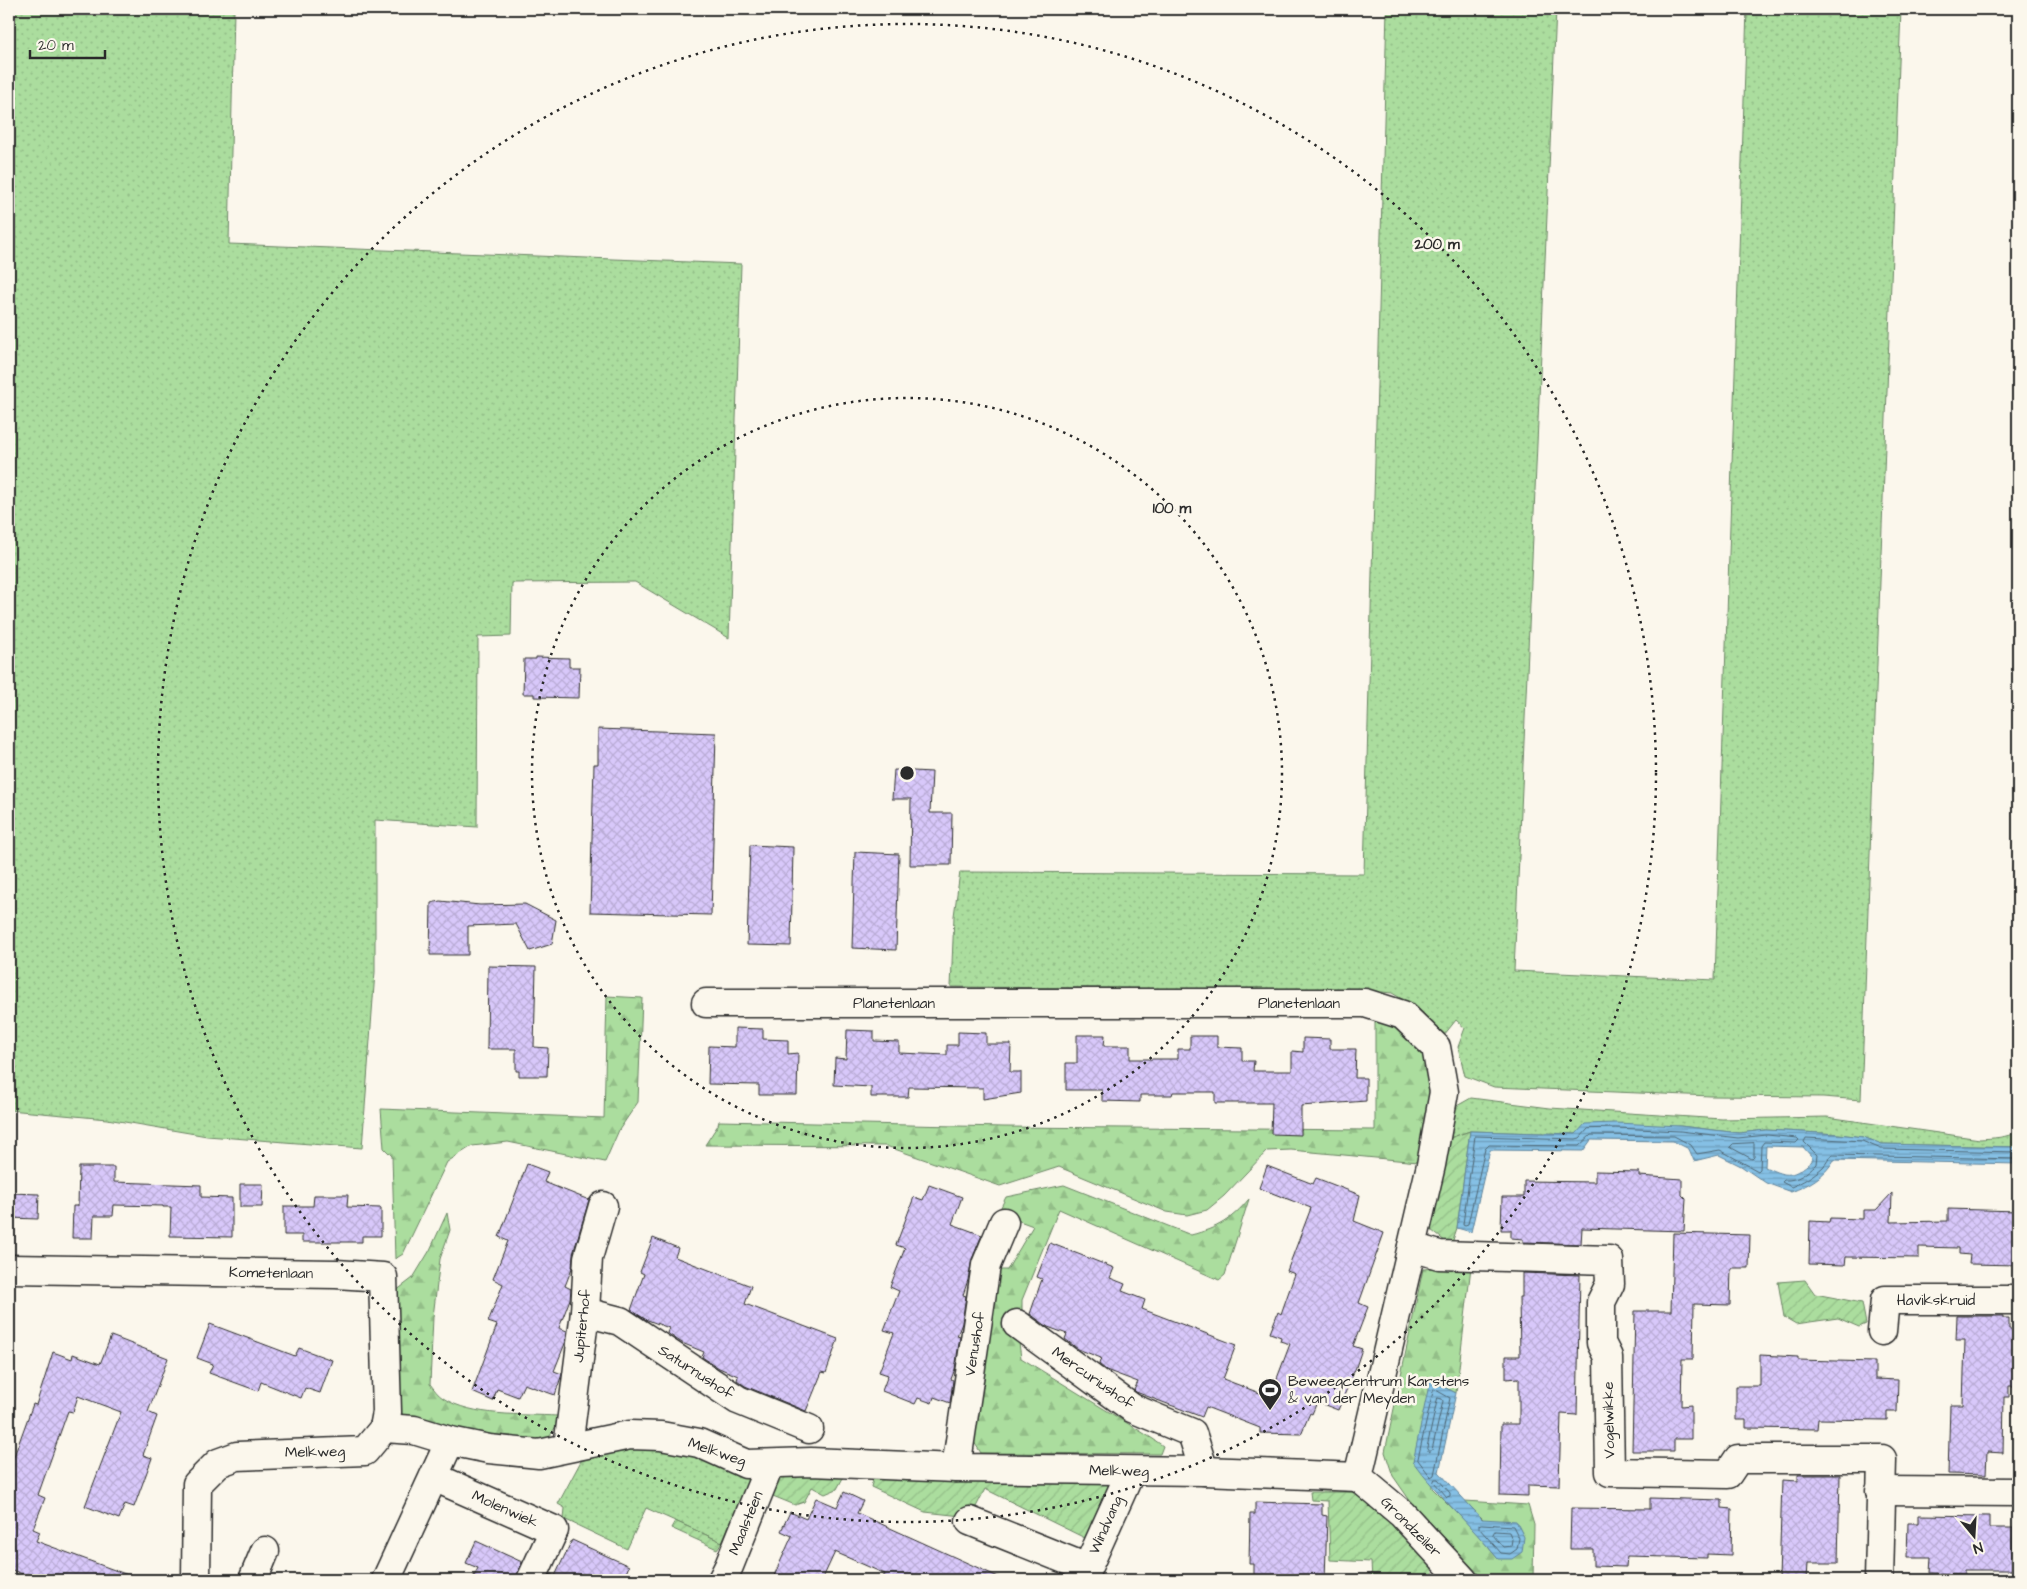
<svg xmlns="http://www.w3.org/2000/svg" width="2027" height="1589" viewBox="0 0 2027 1589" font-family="'Architects Daughter',sans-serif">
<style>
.grass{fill:url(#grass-dots);stroke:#6b8464}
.forest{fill:url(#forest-firs);stroke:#6b8464}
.garden{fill:url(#garden-furrows);stroke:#6b8464}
.water{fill:url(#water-rules);stroke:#61849b;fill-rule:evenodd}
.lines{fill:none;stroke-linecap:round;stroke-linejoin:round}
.shore{stroke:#4f6775;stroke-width:1}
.building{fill:url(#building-cross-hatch);stroke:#2b2b2b}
.street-casing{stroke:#2b2b2b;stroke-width:31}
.street{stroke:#fbf7ec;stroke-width:28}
.ring{fill:none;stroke:#2b2b2b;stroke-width:2.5;stroke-dasharray:2.5 5}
.labels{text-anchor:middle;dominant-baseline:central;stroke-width:5;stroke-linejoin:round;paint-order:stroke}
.street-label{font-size:15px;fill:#2b2b2b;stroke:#fbf7ec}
.poi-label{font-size:15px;fill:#2b2b2b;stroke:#fbf7ec;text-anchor:start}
.centre{fill:#2b2b2b;stroke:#fbf7ec;stroke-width:2.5}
.ring-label{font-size:15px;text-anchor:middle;font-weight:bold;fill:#2b2b2b;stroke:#fbf7ec;stroke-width:5;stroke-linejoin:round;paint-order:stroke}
</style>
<defs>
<pattern id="grass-dots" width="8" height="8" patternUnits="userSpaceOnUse" patternTransform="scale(1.25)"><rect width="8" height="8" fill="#abdd9e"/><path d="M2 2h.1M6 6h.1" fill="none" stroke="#93be88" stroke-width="1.8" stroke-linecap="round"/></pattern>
<pattern id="forest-firs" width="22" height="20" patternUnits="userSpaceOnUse" patternTransform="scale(1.25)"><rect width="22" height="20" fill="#abdd9e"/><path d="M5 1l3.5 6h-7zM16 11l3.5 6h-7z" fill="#93be88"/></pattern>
<pattern id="garden-furrows" width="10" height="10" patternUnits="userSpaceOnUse" patternTransform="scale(1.25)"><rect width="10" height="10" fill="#abdd9e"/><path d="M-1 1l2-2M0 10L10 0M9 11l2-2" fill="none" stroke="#93be88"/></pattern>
<pattern id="water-rules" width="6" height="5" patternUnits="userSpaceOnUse" patternTransform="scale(1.25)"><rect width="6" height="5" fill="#85c0e5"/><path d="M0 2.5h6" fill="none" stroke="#6d9cba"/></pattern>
<pattern id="building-cross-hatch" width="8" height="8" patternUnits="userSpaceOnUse" patternTransform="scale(1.25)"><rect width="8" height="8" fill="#d8c8fa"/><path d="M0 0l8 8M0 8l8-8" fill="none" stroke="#baacd6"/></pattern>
</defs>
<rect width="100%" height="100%" fill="#fbf7ec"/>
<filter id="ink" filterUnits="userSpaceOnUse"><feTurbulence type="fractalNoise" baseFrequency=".02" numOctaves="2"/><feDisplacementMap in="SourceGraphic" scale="10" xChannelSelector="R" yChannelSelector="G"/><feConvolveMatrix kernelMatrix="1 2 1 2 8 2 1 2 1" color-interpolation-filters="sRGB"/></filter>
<g filter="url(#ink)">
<g class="grass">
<path d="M9,9H234L229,244L741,264L729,638L635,582L512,583L511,636L478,637L477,827L375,820V972L362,1148L207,1136L107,1119L9,1110Z"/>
<path d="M1387,9H1556L1514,971L1715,980L1747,9H1901L1861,1100L1823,1097L1711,1096L1494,1087L1465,1076L1458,1047L1465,1028L1456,1020L1444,1035L1419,1009L1392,993L1363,990L951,987L954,916L960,872L1364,874Z"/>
<path d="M1471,1098L1550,1108L1722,1119L1827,1117L1980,1139C1992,1138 2008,1138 2018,1131V1147L1881,1144L1863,1137L1838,1134L1766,1130L1739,1133L1680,1126L1576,1134L1470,1131L1447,1139L1455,1107Z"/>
<path d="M651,1448L698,1456L754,1478L741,1498L722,1542L646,1508L627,1549L564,1519L565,1508L558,1504L581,1461L609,1452Z"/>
</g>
<g class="forest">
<path d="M607,996L642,998L638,1102L619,1130L605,1162L508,1142L472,1146L447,1162L403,1254L395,1259L392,1156L384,1148L381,1109L604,1118Z"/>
<path d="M1375,1021H1382L1407,1035L1426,1059L1433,1082L1418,1162L1291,1150L1267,1151L1224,1196L1207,1210L1187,1215L1167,1212L1059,1167L1000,1186L886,1146L705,1145L718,1125L719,1121L1004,1127L1375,1130Z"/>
<path d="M1064,1185L1191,1235C1218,1228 1231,1220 1249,1199L1225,1275L1219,1280L1059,1209L1022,1300V1318L1028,1330L1019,1343L1021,1358L1153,1439L1163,1446L1160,1454L981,1453L974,1442V1405L992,1270H1007L1033,1226L998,1213L1006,1197Z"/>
<path d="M447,1213L450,1230L440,1259L433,1317L430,1384C434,1389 438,1395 443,1398C472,1417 523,1414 557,1416L556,1426L547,1441L494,1440L405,1419L399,1409L396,1291L413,1278L430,1250Z"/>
<path d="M1448,1267H1471L1456,1393L1430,1380L1432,1488L1474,1530L1498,1559L1483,1519L1465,1501L1528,1505L1534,1525L1533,1580H1484L1411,1502L1393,1476L1385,1452L1423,1269Z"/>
</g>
<g class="garden">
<path d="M1470,1131L1457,1228L1451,1246L1431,1230L1447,1139Z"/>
<path d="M1805,1280L1815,1294L1862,1303L1866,1324L1859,1327L1838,1318L1796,1324L1784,1317L1778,1282Z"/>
<path d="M782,1475L844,1476L837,1489L825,1494L812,1487L804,1502L795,1505L768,1494Z"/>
<path d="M874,1475L1108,1484L1111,1493L1089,1540L985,1489L971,1517L925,1512L871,1487Z"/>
<path d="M1310,1492H1358L1382,1511L1429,1558L1435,1580H1372L1371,1562L1330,1560L1328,1501L1311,1500Z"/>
<path d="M675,1521L722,1542L717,1549L671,1528Z"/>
</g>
<g class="water">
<path d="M1616,1123L1680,1126L1739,1133L1766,1130L1838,1134L1863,1137L1882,1144L2018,1147V1164L1834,1160C1824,1177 1809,1185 1791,1192L1766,1183L1741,1166L1719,1155L1694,1161L1689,1149L1673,1141L1591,1140L1583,1151L1490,1150L1471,1232L1457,1228L1470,1131L1576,1134L1585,1124ZM1766,1146L1803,1147L1812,1157V1161C1793,1177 1788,1178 1765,1167Z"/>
<path d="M1430,1380L1456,1393L1439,1472L1482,1519L1516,1521L1524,1537L1522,1552L1512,1559H1498C1471,1525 1439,1497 1413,1462Z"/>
</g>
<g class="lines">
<g class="shore">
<path d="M1616,1128L1680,1131L1738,1138L1767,1135L1797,1138L1799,1140L1796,1143L1764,1142L1761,1146L1760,1169L1758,1171L1720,1150L1697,1154L1691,1145L1674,1136L1591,1135L1579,1146L1489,1145L1485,1149L1468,1224L1465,1225L1463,1224L1475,1136L1576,1139L1580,1138L1588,1129Z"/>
<path d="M1754,1143V1157L1752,1159L1730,1147L1733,1144Z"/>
<path d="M2018,1152L1881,1149L1862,1141L1806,1138L1804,1142L1817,1155L1816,1164C1807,1173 1798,1181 1784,1180L1782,1182L1791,1187C1803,1182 1813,1176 1823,1167C1827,1163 1828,1158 1833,1155L2018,1159"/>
<path d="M1434,1389L1450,1398L1434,1475L1431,1477L1418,1460Z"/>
<path d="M1438,1398L1442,1399L1443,1401L1432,1450L1429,1452L1427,1449Z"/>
<path d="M1435,1479H1438L1450,1493V1496L1447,1497L1434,1482Z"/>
<path d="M1482,1524L1513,1526L1519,1538L1517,1549L1510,1554L1501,1553L1479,1528V1525Z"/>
<path d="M1495,1531L1509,1532L1512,1539L1511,1546L1503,1547L1493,1535Z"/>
</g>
</g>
<g class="building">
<path d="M536,657L569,658V667H580L579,698L534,697V694H523L524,659H536Z"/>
<path d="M598,729L716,733L711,915L590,912L594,764H598Z"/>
<path d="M894,770L932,772L930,813H952L951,865H910L911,799H892Z"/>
<path d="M750,845L793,847L791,946L747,945Z"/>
<path d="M855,852L899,854L896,950L852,948Z"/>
<path d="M440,901L480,905L525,904L556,920L552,944L530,951L516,924L468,926V955H430L431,903Z"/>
<path d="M488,966L536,967L534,1047L548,1048L547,1076H519V1071H516V1049H487Z"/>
<path d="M735,1028L763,1029V1039L788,1040V1054L798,1053L797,1095H759V1085L708,1084L709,1046L735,1047Z"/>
<path d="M847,1030L874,1031V1041L899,1042V1053L947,1055V1045H958V1032L986,1033V1044H1011L1010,1072H1021V1093L983,1099V1088L909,1087L908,1097H871V1087L834,1085L835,1058L846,1059Z"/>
<path d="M1077,1035H1105L1104,1046H1130V1059H1178V1049H1190V1036H1217V1047L1242,1048V1061H1254L1253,1071H1292V1051L1303,1052V1038L1330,1039V1049H1356L1355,1078H1366V1101L1301,1106V1135L1271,1134L1272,1103H1215V1092H1173L1172,1095H1140V1102L1102,1101V1090H1066V1063H1077Z"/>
<path d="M527,1164L548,1172L544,1182L589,1200L573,1254L572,1268L565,1286L571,1289L570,1299L559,1328L567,1331L566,1341L554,1371L562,1374L555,1395L524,1384L518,1397L497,1389L493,1401L472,1392L497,1325L488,1322L503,1284L493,1279L508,1241L499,1237Z"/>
<path d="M1267,1166L1313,1184L1316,1178L1360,1195L1354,1221L1384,1233L1359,1303L1368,1307L1353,1346L1362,1349L1356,1367L1338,1410L1317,1402L1312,1414L1310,1413L1301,1434L1260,1433V1428L1206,1407L1202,1417L1136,1392L1134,1390L1138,1382L1106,1370L1099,1364L1101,1358L1078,1349L1065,1339L1067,1334L1048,1327L1030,1314L1042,1279L1037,1277L1050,1243L1114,1268L1110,1278L1125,1284L1122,1291L1145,1300L1142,1309L1236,1345L1223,1379L1270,1397L1290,1344L1280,1341L1281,1337L1270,1333L1278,1312L1281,1314L1295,1274L1287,1271L1311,1208L1259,1188Z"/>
<path d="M79,1167H114V1182L201,1185V1197L232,1198V1237L170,1236L171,1207H163V1206L114,1205L113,1216H94L93,1238H72L73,1206H78Z"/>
<path d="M1595,1171L1639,1172V1176L1682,1179V1195L1686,1199L1684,1231L1582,1228L1581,1244L1523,1242V1239L1511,1238V1230H1501L1502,1197H1524V1181L1595,1182Z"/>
<path d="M240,1184H263L262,1207H240Z"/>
<path d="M929,1185L962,1197L952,1224L982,1235L972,1259L968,1280L963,1295L966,1296L962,1323L957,1336L960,1337L955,1369L951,1379L953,1380L950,1403L934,1397L932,1403L918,1398L915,1404L882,1391L888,1375L879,1372L894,1333L884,1330L899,1291L890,1287L905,1248L896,1245L914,1197L923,1200Z"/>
<path d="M9,1193L39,1194L38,1219L9,1218Z"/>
<path d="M1892,1193L1891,1222L1948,1221V1209L2018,1211V1265L1969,1264L1970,1255L1959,1254V1248L1919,1247V1258L1846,1257L1845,1265L1809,1264L1810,1221L1829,1222L1830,1218L1863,1219V1210H1876Z"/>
<path d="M314,1195H348L347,1207L381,1208V1236H362V1242H302V1235H284V1206H313Z"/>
<path d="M1673,1233L1750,1235L1749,1268H1731L1730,1305L1694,1304L1693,1359H1682L1681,1406L1691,1405V1439H1674V1451H1632L1635,1311H1671Z"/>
<path d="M653,1238L678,1248L675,1257L751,1286L745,1304L838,1339L826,1373L822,1372L806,1411L745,1386L737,1380L738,1376L719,1368L702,1357L704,1352L682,1343L667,1333L669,1328L645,1319L631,1310L644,1274L640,1272Z"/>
<path d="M1522,1273L1580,1275L1577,1415L1561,1414L1559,1486L1528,1485V1496L1500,1495L1501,1424H1519V1378L1506,1379V1356H1520L1519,1297H1522Z"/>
<path d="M1957,1316H2003V1318H2009V1329H2018V1386H2009V1397H2004L2003,1453L1987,1452L1986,1475L1948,1474L1950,1405H1963L1965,1340H1956Z"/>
<path d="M210,1324L295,1356L299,1348L332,1360L320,1393L305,1388L301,1398L261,1382L258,1391L209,1373L213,1364L197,1358Z"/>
<path d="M111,1336L168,1358L148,1412L157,1416L143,1455L152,1458L134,1507L125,1504L119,1519L85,1506L121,1412L78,1396L73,1412L68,1411L38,1495L45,1498L33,1529L40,1532L36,1541L136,1578L135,1580H39L9,1569V1470L33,1404L36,1405L53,1352L72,1359L73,1354L100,1364Z"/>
<path d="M1760,1355L1798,1357V1360L1875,1362V1379L1898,1380L1897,1412H1887V1420L1818,1419L1817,1429L1746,1428V1420H1736V1386H1760Z"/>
<path d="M1798,1475H1840L1838,1563H1808L1807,1580H1779L1782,1480L1798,1481Z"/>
<path d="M844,1492L863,1501L857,1513L1005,1580H881L885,1574L835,1552L822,1580H772L792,1536L781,1531L790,1512L806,1519L816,1498L837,1507Z"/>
<path d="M1650,1498L1722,1500V1508L1732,1509L1731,1555L1707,1554V1558L1627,1556L1626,1567L1593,1566V1549H1570L1571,1508L1650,1509Z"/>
<path d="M1255,1502L1322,1504V1515L1327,1516L1325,1580H1254V1564H1249L1250,1514H1255Z"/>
<path d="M1918,1515L1989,1516V1528H2013L2012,1570H1964V1574L1930,1573L1931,1557H1907L1908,1523H1918Z"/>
<path d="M572,1540L629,1566L623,1580H548L551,1574L555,1576Z"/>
<path d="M476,1541L522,1562L516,1580H472L478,1568L466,1563Z"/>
</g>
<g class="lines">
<g class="street-casing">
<g id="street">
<path d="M706,1003H1365L1403,1015L1436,1047L1444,1092L1431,1165L1358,1477"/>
<path d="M1412,1247L1439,1255L1609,1260L1610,1284L1601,1302V1343L1608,1357L1610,1472L1728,1474L1738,1459H1882L1879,1580"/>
<path d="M9,1269L336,1274L383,1277L387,1412L384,1428"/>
<path d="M585,1312L620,1321L738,1400L809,1429"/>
<path d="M1017,1324L1132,1408L1192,1433L1204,1471"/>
<path d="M1882,1331L1885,1300H2018"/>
<path d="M568,1447L585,1312L588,1258L603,1206"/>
<path d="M956,1468L986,1265L1004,1222"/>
<path d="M434,1477L554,1530L531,1580"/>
<path d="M1358,1477L1402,1514L1463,1580"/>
<path d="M1880,1491L2018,1492"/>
<path d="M970,1521L1087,1568"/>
<path d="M196,1580L197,1484L218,1463L237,1456L365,1451L384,1428L414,1430L450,1441L489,1449L539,1454L630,1435L661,1436L699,1443L746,1464L811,1462L956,1468L1204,1471L1358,1477"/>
<path d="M253,1580L265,1551"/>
<path d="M386,1580L450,1441"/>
<path d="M722,1580L729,1566L770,1464"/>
<path d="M1082,1580L1131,1471"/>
</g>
</g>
<use href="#street" class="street"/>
</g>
</g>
<g class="ring">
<circle cx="907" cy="773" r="375"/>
<circle cx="907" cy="773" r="749"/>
</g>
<defs>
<g id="stadium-pin" transform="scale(1.25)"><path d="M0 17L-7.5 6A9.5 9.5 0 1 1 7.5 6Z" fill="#2b2b2b" stroke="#fbf7ec"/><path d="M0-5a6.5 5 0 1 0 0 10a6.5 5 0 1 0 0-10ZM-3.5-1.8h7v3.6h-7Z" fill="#fff"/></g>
</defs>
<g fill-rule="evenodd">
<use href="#stadium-pin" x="1270" y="1390"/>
</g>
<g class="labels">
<g class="street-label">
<text x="894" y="1003">Planetenlaan</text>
<text x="1299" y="1003">Planetenlaan</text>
<text transform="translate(271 1273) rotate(1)">Kometenlaan</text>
<text x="1936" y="1300">Havikskruid</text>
<text transform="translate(582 1326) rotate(-84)">Jupiterhof</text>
<text transform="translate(975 1344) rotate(-81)">Venushof</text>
<text transform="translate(696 1372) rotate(33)">Saturnushof</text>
<text transform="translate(1093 1378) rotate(35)">Mercuriushof</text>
<text transform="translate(1609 1420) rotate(-91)">Vogelwikke</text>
<text transform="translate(315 1452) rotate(-1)">Melkweg</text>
<text transform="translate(717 1452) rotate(19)">Melkweg</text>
<text transform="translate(1119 1471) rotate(1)">Melkweg</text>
<text transform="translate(505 1509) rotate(24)">Molenwiek</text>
<text transform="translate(746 1523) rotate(-68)">Maalsteen</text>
<text transform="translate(1106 1525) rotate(-66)">Windvang</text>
<text transform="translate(1411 1527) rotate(45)">Grondzeiler</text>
</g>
<g class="poi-label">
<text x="1288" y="1381">Beweegcentrum Karstens<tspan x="1288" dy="17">&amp; van der Meyden</tspan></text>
</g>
</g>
<circle cx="907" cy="773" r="8" class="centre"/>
<g class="ring-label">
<text x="1437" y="249">200 m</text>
<text x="1172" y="513">100 m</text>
</g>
<rect width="2027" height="1589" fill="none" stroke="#fbf7ec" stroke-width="30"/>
<rect x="15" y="15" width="1997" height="1559" fill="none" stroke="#2b2b2b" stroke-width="2" filter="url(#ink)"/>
<g transform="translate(1974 1536) rotate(162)" stroke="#fbf7ec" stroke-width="4" paint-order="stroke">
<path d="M0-4L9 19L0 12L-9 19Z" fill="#2b2b2b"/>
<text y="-8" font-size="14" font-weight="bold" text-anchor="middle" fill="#2b2b2b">N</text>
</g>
<path d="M30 50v8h75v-8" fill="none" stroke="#2b2b2b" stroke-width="2.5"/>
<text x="38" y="50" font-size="15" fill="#2b2b2b" stroke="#fbf7ec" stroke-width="4" paint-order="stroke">20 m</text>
</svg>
